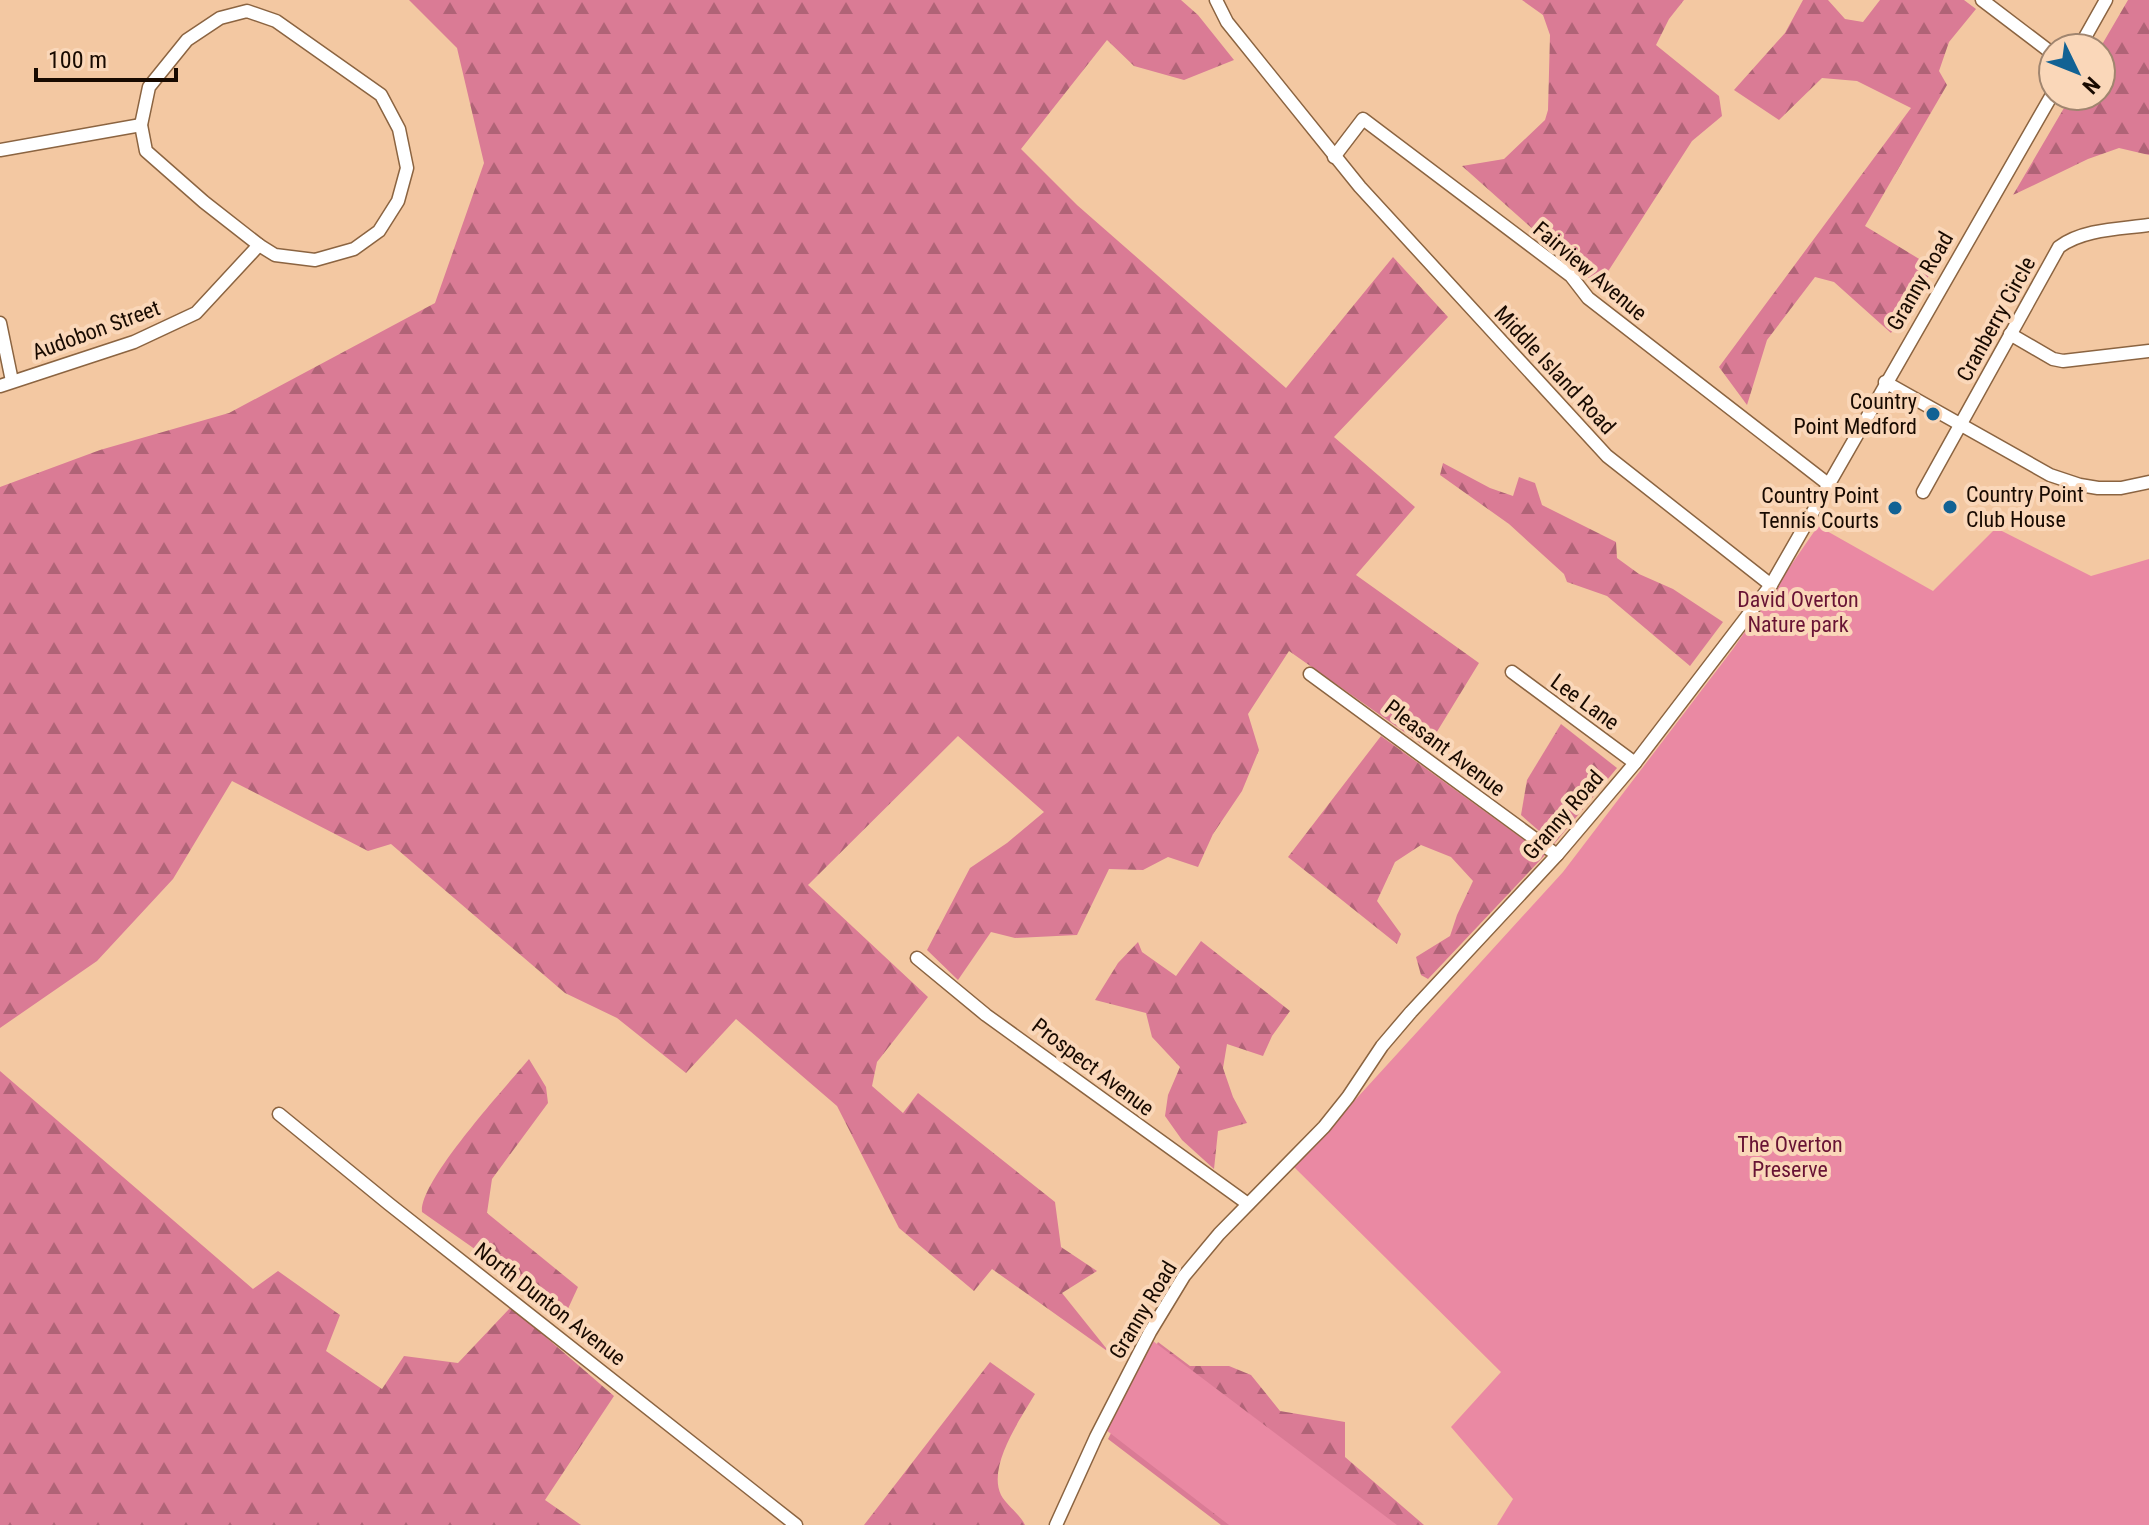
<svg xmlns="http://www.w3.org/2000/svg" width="2149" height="1525" viewBox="0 0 2149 1525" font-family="'Roboto Condensed',sans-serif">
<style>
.forest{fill:url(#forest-firs)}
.park{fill:#ea89a3}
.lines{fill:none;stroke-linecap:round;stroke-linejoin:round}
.minor-casing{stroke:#8b6441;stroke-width:15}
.minor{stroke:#fff;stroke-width:12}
.poi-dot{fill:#126294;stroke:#fad7b9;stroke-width:3}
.labels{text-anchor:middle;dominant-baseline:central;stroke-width:8;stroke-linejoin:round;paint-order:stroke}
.street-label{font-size:22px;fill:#180a00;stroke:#fad7b9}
.poi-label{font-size:22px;fill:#180a00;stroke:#fad7b9;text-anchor:end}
.park-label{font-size:22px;fill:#681334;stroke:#fad7b9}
</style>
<defs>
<pattern id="forest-firs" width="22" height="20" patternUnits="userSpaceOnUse" patternTransform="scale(2)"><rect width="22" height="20" fill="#da7b95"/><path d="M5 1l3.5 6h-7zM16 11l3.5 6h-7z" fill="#b06377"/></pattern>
</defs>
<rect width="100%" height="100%" fill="#f3c8a2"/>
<g class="forest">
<path d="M409,0H1181L1198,15L1234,60L1184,80L1134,66L1107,40L1021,149L1077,205L1286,388L1393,257L1448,317L1334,437L1415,507L1356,575L1479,663L1427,748L1289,651L1248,714L1259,750L1242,791L1213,834L1198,867L1168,857L1143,870L1109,869L1077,935L1015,938L991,932L958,980L927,950L970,868L1007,843L1044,812L958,736L808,885L928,997L877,1062L872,1086L903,1113L918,1093L1055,1202L1061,1247L1097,1271L1062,1293L1110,1353L992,1269L974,1291L899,1228L837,1106L736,1019L686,1073L617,1018L565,993L391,844L368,851L232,781L173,879L97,961L0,1028V487L100,450L229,413L435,303L484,163L457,48Z"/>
<path d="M1522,0H1684L1669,19L1656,45L1719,96L1722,116L1692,141L1598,287L1462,166L1504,159L1545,120L1548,110L1550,35L1543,15Z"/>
<path d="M1803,0H1828L1845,19L1863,22L1880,0H1964L1976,9L1949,42L1939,71L1947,85L1865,226L1934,268L1891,333L1834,282L1815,277L1767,340L1747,405L1719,367L1911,108L1857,81L1822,78L1779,120L1734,90L1785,33Z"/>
<path d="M2128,0H2149V155L2119,148L2088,159L2013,195L2071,96H2101L2100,48Z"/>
<path d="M1443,463L1490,488L1513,496L1519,477L1535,483L1542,505L1616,542L1617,558L1639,574L1673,589L1723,622L1690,666L1607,596L1567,582L1564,574L1509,524L1440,475Z"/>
<path d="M1561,724L1617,768L1554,844L1521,815L1527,780Z"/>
<path d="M1381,736L1545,855L1428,979L1421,975L1416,957L1450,936L1457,915L1473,881L1451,857L1421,845L1395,862L1377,901L1401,934L1397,944L1288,857Z"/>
<path d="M1201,941L1290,1011L1272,1036L1263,1056L1227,1044L1223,1068L1233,1097L1247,1123L1218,1131L1214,1169L1182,1140L1165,1116L1168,1095L1180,1067L1152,1037L1146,1013L1095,1000L1118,963L1138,942L1142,952L1176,976Z"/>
<path d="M529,1059L546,1087L548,1103L492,1179L487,1213L578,1287L566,1313L422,1212C419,1181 507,1086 529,1059Z"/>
<path d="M0,1071L253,1289L278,1271L340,1315L326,1351L382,1389L404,1356L458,1363L511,1307L614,1396L545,1500L581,1525H0Z"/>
<path d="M1158,1342L1190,1366H1229L1251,1375L1280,1411L1345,1422V1457L1424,1525H1221L1108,1439Z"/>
<path d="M990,1362L1035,1394C1021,1418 987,1466 1001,1495C1007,1506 1020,1514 1025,1525H864Z"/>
</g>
<g class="park">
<path d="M1818,526L1933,591L1996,528L2091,576L2149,559V1525H1497L1513,1499L1451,1427L1501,1372L1294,1167L1563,872L1733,649Z"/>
<path d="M1153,1341L1397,1525H1229L1106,1430Z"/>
</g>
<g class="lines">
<g class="minor-casing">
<g id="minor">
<path d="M1216,0L1227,22L1360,187L1607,456L1771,585"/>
<path d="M1982,0L2053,54"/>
<path d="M247,11L276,21L381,95L399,129L407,168L398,201L379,231L354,249L315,260L275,255L259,245L204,202L146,151L141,125L149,87L187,40L220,18Z"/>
<path d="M2079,48L2106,0"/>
<path d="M0,150L141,125"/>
<path d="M1334,157L1363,119L1571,276L1588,298L1828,484"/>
<path d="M0,323L12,381"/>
<path d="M2010,334L2053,359L2063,361L2149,351"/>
<path d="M1885,382L2050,475L2080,485L2098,488H2121L2149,482"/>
<path d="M0,386L134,342L196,313L259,245"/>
<path d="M1923,492L2059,247C2083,229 2120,229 2149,225"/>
<path d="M1512,672L1635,763"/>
<path d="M1310,674L1557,855"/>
<path d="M917,958L986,1015L1248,1204"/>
<path d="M279,1114L389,1204L796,1525"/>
<path d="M1056,1525L1096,1437L1150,1332L1184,1276L1219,1234L1324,1127L1348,1097L1382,1046L1411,1012L1557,855L1635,763L1771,585L2053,93"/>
</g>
</g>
<use href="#minor" class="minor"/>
</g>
<g class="poi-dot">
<circle cx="1933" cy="414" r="8"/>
<circle cx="1950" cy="507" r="8"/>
<circle cx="1895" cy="508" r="8"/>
</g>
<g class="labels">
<g class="street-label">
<text transform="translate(1590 271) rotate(40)">Fairview Avenue</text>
<text transform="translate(1920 281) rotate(-60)">Granny Road</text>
<text transform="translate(1996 319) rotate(-61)">Cranberry Circle</text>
<text transform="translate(96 330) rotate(-20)">Audobon Street</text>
<text transform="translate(1555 370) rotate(47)">Middle Island Road</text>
<text transform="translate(1585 702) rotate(36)">Lee Lane</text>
<text transform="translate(1445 748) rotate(37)">Pleasant Avenue</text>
<text transform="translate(1563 815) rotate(-49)">Granny Road</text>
<text transform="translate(1093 1067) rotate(37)">Prospect Avenue</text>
<text transform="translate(550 1304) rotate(38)">North Dunton Avenue</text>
<text transform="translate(1143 1310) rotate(-59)">Granny Road</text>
</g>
<g class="poi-label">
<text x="1917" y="401">Country<tspan x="1917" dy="25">Point Medford</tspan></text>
<text x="1966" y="494" text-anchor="start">Country Point<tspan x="1966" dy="25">Club House</tspan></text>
<text x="1879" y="495">Country Point<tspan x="1879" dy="25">Tennis Courts</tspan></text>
</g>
<g class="park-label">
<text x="1798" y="599">David Overton<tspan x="1798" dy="25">Nature park</tspan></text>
<text x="1790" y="1144">The Overton<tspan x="1790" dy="25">Preserve</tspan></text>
</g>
</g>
<g transform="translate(2077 72) rotate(133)"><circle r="38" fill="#fad7b9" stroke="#a0856f" stroke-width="2"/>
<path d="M0-6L14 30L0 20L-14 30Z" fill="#126294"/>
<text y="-12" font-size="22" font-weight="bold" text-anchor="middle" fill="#180a00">N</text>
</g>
<path d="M36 68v12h140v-12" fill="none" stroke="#180a00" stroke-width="4"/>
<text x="48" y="68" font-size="24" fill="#180a00" stroke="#fad7b9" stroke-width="6" paint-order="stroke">100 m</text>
</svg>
